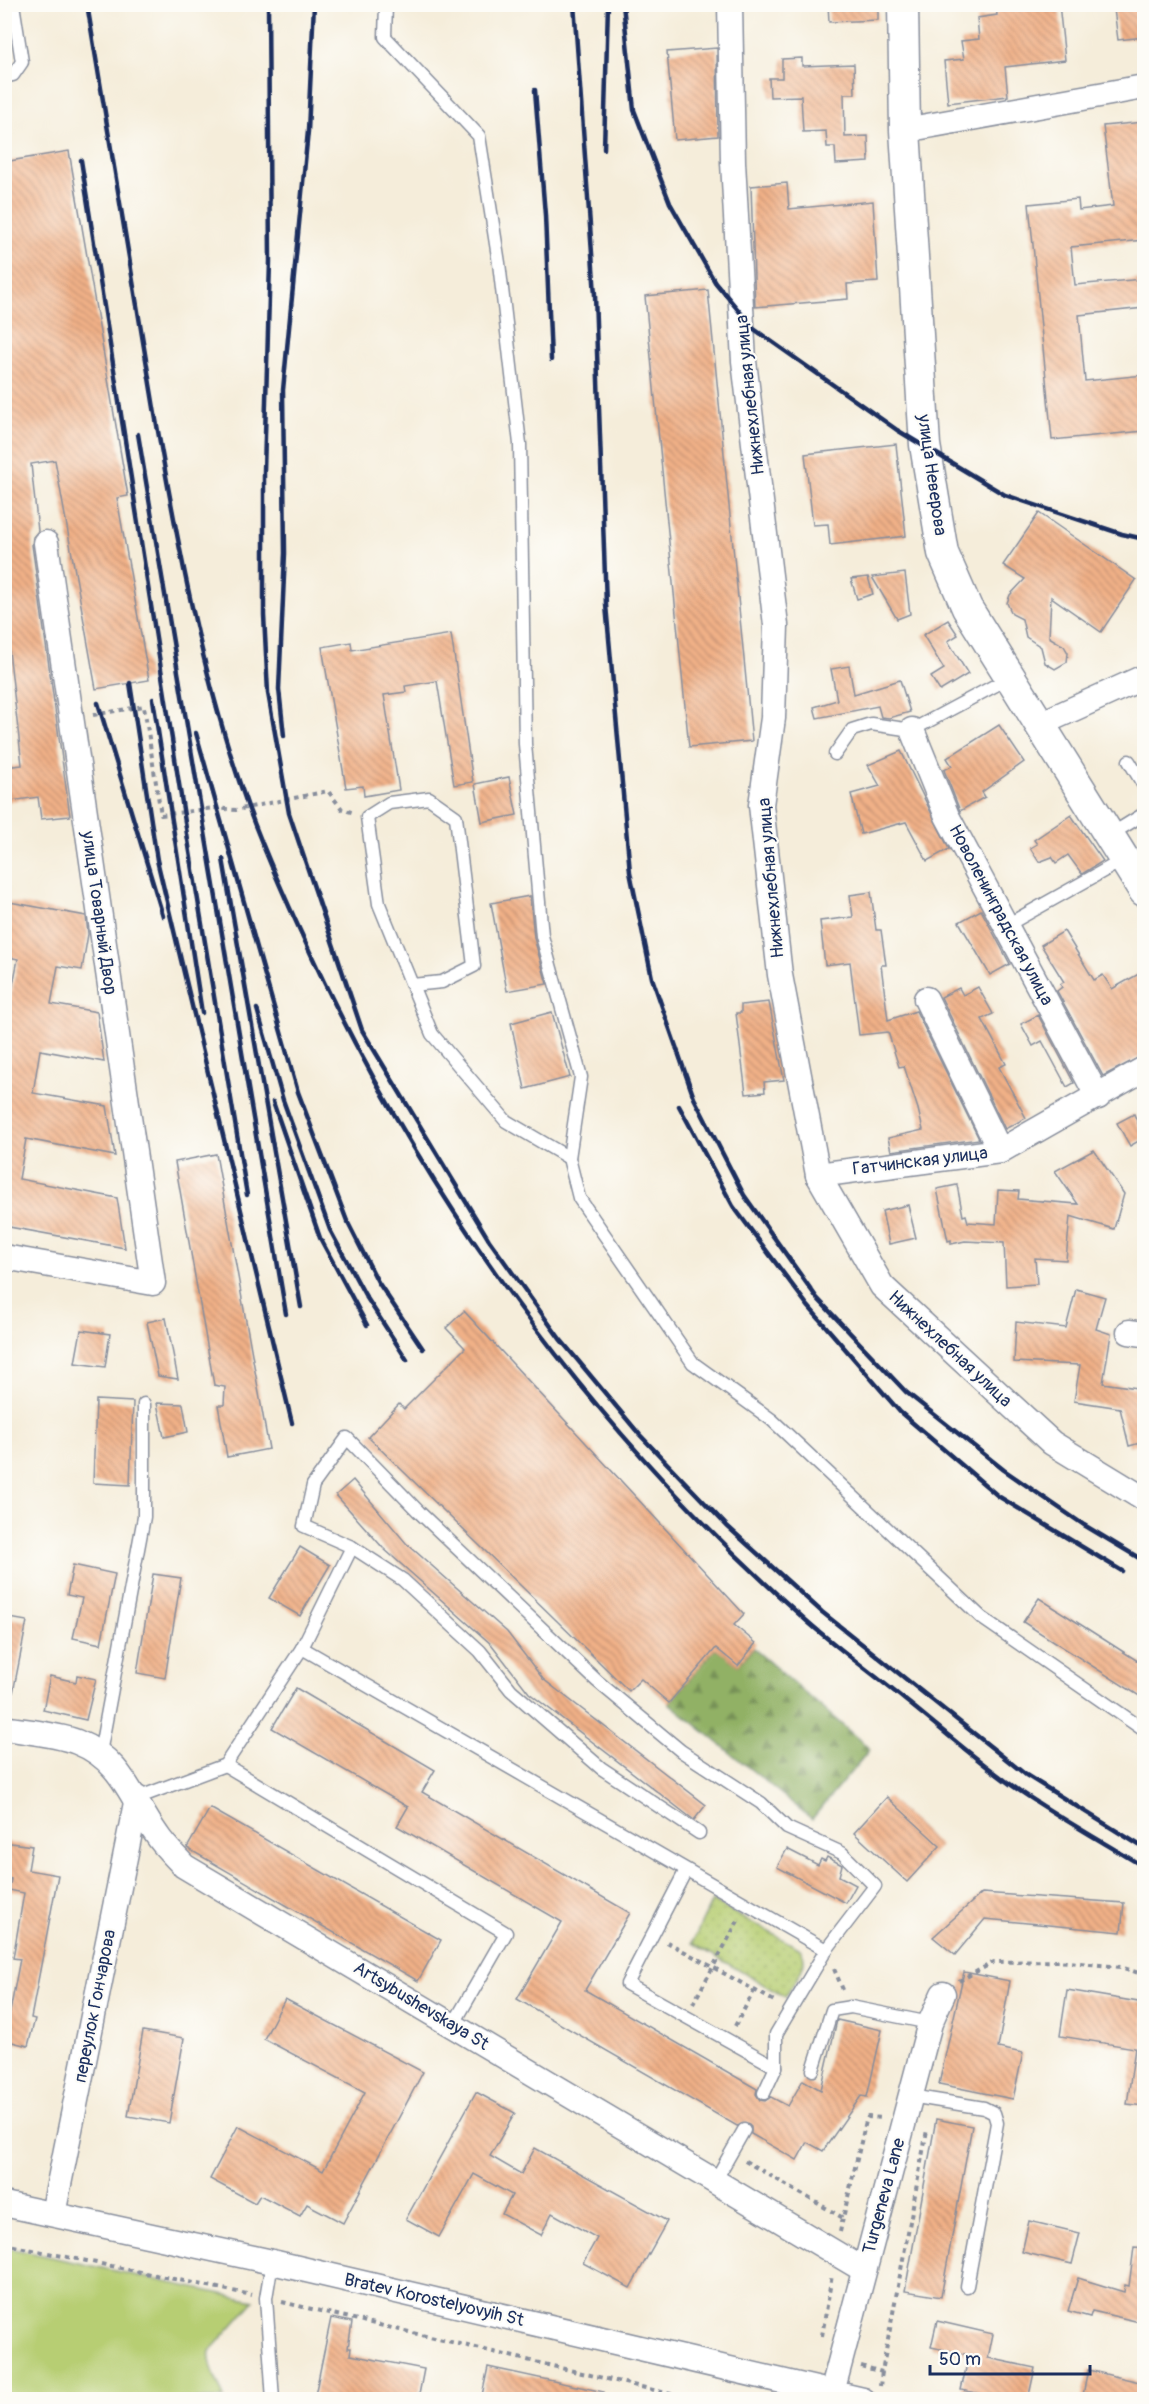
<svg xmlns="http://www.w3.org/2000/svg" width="1149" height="2404" viewBox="0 0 1149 2404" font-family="Pangolin,sans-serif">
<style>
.grass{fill:url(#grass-dots);stroke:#697e68;stroke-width:1.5}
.forest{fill:url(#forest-firs);stroke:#567062;stroke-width:1.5}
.garden{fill:#b7ce73;stroke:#697e68;stroke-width:1.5}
.building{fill:url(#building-back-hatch)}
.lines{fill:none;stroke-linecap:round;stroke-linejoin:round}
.service-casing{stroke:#888e9c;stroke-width:15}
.minor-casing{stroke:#888e9c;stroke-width:27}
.tertiary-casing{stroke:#888e9c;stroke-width:33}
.path{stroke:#888e9c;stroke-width:4;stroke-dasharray:4.5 4.5;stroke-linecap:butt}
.service{stroke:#fff;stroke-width:12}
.minor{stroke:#fff;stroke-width:24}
.tertiary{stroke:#fff;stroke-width:30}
.rail{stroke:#1b2f5e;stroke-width:4.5}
.labels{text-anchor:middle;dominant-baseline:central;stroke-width:4.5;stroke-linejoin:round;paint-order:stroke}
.street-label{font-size:18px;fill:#1b2f5e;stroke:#fdfcf7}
</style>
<defs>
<pattern id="grass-dots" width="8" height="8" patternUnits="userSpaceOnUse" patternTransform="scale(1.5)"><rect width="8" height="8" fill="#b7ce73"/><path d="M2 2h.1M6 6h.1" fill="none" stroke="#9db166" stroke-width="1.8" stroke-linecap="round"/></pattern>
<pattern id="forest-firs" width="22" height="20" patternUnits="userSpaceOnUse" patternTransform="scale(1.5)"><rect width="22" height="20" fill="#91b165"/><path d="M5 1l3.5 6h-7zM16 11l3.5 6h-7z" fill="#769056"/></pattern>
<pattern id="building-back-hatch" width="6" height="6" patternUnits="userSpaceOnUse" patternTransform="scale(1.5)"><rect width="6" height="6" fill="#f1b187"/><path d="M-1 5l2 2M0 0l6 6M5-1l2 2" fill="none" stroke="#c29072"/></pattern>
</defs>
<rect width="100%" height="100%" fill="#fdfcf7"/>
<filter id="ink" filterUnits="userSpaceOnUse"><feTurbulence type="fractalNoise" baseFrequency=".0167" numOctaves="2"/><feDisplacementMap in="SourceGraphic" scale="12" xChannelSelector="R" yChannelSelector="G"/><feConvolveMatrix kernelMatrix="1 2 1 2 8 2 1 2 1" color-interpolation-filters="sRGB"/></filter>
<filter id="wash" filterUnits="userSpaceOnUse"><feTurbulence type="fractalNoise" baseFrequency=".008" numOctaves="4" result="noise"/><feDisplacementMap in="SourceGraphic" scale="24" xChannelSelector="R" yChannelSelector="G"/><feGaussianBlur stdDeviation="1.35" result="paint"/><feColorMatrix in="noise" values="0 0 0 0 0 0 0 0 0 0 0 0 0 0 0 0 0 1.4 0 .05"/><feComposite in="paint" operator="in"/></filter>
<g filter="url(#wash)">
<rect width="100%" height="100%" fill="#f5edda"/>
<path class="grass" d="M712,1901L799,1948C813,1962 794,1982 785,1997L692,1943Z"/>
<path class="forest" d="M716,1648L738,1665L753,1648L870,1749L812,1819L669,1703Z"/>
<path class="garden" d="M5,2247L254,2301L210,2351C207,2365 220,2384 224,2399H5Z"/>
<g id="blocks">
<g class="building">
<path d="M828,4H878V20L829,22Z"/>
<path d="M996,4H1059L1065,60L1005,67L1008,96L948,103L944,61L964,59L961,41L979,39L977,18L997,15Z"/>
<path d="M1144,5V37L1118,40L1114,9Z"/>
<path d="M717,48L718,136L675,140L667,52Z"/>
<path d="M802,58V66L854,64L855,94H844L845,137L868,136L869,162L836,164L835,147H827L826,131L803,132L801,96L770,97L769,78H782V59Z"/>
<path d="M1144,122V240L1071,247L1075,285L1143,279L1144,308L1079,315L1085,381L1144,375V431L1052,440L1029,204L1078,199L1079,210L1113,206L1103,126Z"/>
<path d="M69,151L128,496L117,498L149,680L96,689L55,460L31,464L38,531L33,537L32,545L70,816L41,819L38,797L4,802V767L22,765L4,606V162Z"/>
<path d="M787,183L789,209L873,201L878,282L847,284L848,299L755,307L751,186Z"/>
<path d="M708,290L752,741L689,747L645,296Z"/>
<path d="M896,444L906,536L830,545L828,524L813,525L805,454Z"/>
<path d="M1039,513L1136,580L1101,632L1051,597L1049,637L1064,646L1068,653L1067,662L1055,669L1045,663L1041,647L1026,637L1022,619L1012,614L1007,603L1010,595L1025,579L1003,565Z"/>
<path d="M905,573L910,614L897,619L872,577Z"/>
<path d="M868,577L873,594L857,599L851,579Z"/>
<path d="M948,620L958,635L948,641L968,674L940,691L931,677L944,669L923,635Z"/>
<path d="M451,634L473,782L454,785L437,681L405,686L406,692L384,695L399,790L364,796L363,786L346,788L322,647L351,642L352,650Z"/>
<path d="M849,666L854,694L900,680L910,712L889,718L881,717L878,706L817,718L814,707L837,700L831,669Z"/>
<path d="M999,725L1024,762L982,792L985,797L960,811L944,770L952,766L947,758Z"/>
<path d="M901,751L949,849L927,861L906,822L861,834L851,794L880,786L868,765Z"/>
<path d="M509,777L517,815L482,822L475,784Z"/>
<path d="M1071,815L1103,861L1082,874L1068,855L1056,863L1052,857L1039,862L1030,848L1037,844L1034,840Z"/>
<path d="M871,892L876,930H881L886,965H881L888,1020L916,1011L979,1139L891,1151L888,1138L923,1130L918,1109L904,1066L899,1067L888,1032L859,1035L850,962L825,965L820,921L853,917L850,895Z"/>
<path d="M530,896L534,938L547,984L507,991L491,903Z"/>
<path d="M4,901L86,916L88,934L82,970L58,966L51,1004L97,1012L104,1062L40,1050L33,1093L107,1106L115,1156L26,1139L19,1179L117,1198L125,1248L4,1226V1031L18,959L4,956Z"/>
<path d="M981,910L1010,964L990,975L959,922Z"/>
<path d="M1064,931L1094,980L1103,975L1112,989L1144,971V1055L1103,1076L1057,991L1062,987L1060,984L1064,982L1041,945Z"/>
<path d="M978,987L993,1014L982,1019L1006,1064L999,1067L1026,1118L1005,1129L941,997L959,988L963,995Z"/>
<path d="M769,1002L784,1080L764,1082L765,1092L746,1094L736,1013H741V1005Z"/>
<path d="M552,1012L570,1077L525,1089L511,1023Z"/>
<path d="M1038,1015L1074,1083L1067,1087L1042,1041L1033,1046L1021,1024Z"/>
<path d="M1134,1114L1144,1138L1130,1146L1117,1123Z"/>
<path d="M1094,1150L1124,1194L1114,1229L1070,1216L1066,1260L1035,1258L1037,1284L1006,1286L1004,1243L965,1241L951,1244V1240L948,1241L937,1189L957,1185L963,1216L966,1215L968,1222L996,1224L998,1190L1019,1191L1018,1199L1078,1204L1055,1171Z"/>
<path d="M216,1154L269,1449L227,1457L218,1405H224L225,1387L214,1385L175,1162Z"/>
<path d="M908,1205L916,1238L889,1244L882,1211Z"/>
<path d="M1076,1289L1105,1297L1096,1329L1111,1334L1103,1383L1144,1389V1442L1129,1446L1120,1408L1074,1401L1080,1365L1014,1362L1016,1322L1066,1328Z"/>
<path d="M464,1311L744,1614L734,1625L756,1643L738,1666L716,1648L669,1703L641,1679L629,1691L368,1437L399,1404L404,1409L465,1348L446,1328Z"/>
<path d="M166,1318L178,1379L158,1376L147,1322Z"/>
<path d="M81,1330L110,1334L105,1367L75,1363Z"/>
<path d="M96,1400L133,1402L130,1485L93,1483Z"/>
<path d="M157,1403L183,1404L188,1432L164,1437Z"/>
<path d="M353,1480L406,1543L507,1632L543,1679L706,1805L694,1820L529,1693L492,1645L383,1548L336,1495Z"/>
<path d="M300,1547L330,1565L300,1616L269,1598Z"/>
<path d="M73,1565L115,1574L101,1644L73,1638L82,1598L67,1595Z"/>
<path d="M153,1574L181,1578L165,1678L137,1673Z"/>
<path d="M1039,1598L1144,1665V1699L1023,1622Z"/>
<path d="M4,1617L27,1621L13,1693L4,1692Z"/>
<path d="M77,1675L96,1679L86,1720L43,1710L50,1676L76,1682Z"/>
<path d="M296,1688L435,1770L422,1792L630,1913L585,1990L757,2089L756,2094L760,2100L765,2101L771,2097L788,2106L803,2080L821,2090L837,2020L882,2030L867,2097L861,2096L823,2151L807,2142L797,2160L751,2134V2126L748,2123L737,2126L517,1999L562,1922L397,1826L408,1807L272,1728Z"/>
<path d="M887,1797L940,1846L907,1882L854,1833Z"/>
<path d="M210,1808L441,1940L418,1981L187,1848Z"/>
<path d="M4,1842L32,1846L28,1870L58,1875L31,2018L35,2019L28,2046L4,2040V2011L10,2012L20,1959L13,1958L24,1893L9,1890L11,1879L4,1878Z"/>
<path d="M787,1849L818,1865L821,1859L825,1861L827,1857L842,1865L839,1876L856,1885L846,1903L777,1867Z"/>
<path d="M982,1893L1124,1903L1121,1932L985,1919L955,1955L933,1937Z"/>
<path d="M964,1972L1010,1981L998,2048L1023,2053L1013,2099L939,2084Z"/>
<path d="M1067,1990L1144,2003V2106L1127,2104L1135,2048L1060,2036Z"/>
<path d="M285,1999L423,2072L343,2223L307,2204L300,2216L260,2195L255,2203L210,2179L238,2126L323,2171L365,2092L264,2039Z"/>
<path d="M143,2031L184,2038L169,2123L128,2116Z"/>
<path d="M476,2092L515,2113L490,2156L521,2174L535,2148L667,2221L630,2288L583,2263L597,2238L552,2213L541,2235L502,2214L512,2195L474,2174L439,2237L406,2219Z"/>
<path d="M936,2119L972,2126L941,2297L905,2291Z"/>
<path d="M1029,2221L1080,2233L1072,2264L1022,2252Z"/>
<path d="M1134,2247L1144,2248V2323L1092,2311L1090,2317L1068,2311L1078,2278L1124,2292L1125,2285L1129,2286Z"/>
<path d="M331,2318L352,2322L348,2348H351L350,2355L424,2369L418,2400H314Z"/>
<path d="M937,2321L993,2334L988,2358L1035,2368L1028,2400H1010L961,2390L969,2355L931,2347Z"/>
<path d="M488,2367L604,2392L603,2400H481Z"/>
<path d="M1088,2370L1144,2383L1142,2400H1082Z"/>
</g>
</g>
</g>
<g filter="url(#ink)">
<use href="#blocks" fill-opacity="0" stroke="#888e9c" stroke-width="1.5"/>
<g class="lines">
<g class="service-casing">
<g id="service">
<path d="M386,4L385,37L479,136L499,263L520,444L525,744L542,936L581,1077L569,1158L579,1198L693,1363L772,1420L982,1618L1144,1730"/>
<path d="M4,77L13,75L22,62L13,4"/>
<path d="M835,754L852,730L871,724L912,730L1009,678"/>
<path d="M1129,761L1144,786"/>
<path d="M1110,835L1144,814"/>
<path d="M1007,925L1123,860"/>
<path d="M412,985L442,982L474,966L456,817L429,798L389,803L367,817L379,904L432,1034L506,1121L569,1158"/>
<path d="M302,1648L826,1950L776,2034V2067L764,2093"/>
<path d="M100,1753L144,1517V1404"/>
<path d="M225,1765L506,1933L453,2025"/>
<path d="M137,1798L225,1765L302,1648L352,1547"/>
<path d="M699,1833L601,1768L511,1690L480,1651L403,1580L352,1547L304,1526L313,1485L347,1438L419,1512L597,1681L681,1751L761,1803L787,1828L842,1853L875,1886L826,1950"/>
<path d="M686,1870L627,1984L776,2067"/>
<path d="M813,2070L832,2010L851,2007L930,2023"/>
<path d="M910,2096L984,2108L994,2113L997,2123L967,2286"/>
<path d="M715,2181L744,2130"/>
<path d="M272,2262L266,2298L273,2400"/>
</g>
</g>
<g class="minor-casing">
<g id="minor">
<path d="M730,4L733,162L744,361L776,625L773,718L761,805L780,975L818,1175L882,1286L1052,1443L1144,1499"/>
<path d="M905,130L1144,87"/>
<path d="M1040,724L1144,677"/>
<path d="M912,730L947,816L1098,1097"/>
<path d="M926,999L1000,1151"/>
<path d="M818,1175L1000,1151L1144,1069"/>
<path d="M4,1257L153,1283L46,543"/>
<path d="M1129,1332L1144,1334"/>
<path d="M4,1728C28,1732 56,1734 77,1742C123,1760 131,1799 157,1835C164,1846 175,1856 184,1866L864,2270"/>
<path d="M4,2204L272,2262L863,2400"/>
<path d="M53,2214L137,1798"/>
<path d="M830,2400L930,2023L943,1994"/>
</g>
</g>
<g class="tertiary-casing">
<path id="tertiary" d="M903,4L905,130L925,445L943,553L967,608L1144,891"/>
</g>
<g class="path">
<path d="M93,715L144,706L161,815L214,808L236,810L328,791L342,809L354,813"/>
<path d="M667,1942L776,2002"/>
<path d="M834,1969L844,1992"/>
<path d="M959,1981L994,1962L1058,1961L1121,1967L1144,1975"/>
<path d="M693,2004L739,1919"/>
<path d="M735,2026L754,1991"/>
<path d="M745,2161L843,2218L866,2121L868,2117L882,2118"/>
<path d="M840,2232L843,2218"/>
<path d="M4,2244L252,2295"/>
<path d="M282,2302L696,2400"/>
<path d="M822,2336L832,2275"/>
<path d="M861,2366L882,2372L927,2130"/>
<path d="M880,2386L882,2372"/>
</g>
<use href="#service" class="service"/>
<use href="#minor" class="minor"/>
<use href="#tertiary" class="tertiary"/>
<g class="rail">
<path d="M87,4C110,141 132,278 155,414C178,546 203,681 248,807C270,867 297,925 324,982C442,1225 606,1444 809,1623C840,1650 873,1674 905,1700C943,1730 980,1764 1020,1791C1060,1818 1103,1842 1144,1867"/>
<path d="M268,4L270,261L264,471V615L268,693L289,813L362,1030L489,1240L560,1339L640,1435L727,1526L822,1612L1026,1775L1144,1848"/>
<path d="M574,4L595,295L606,605L630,872L652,978L694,1098L744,1195L817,1298L906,1392L1004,1470L1084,1525L1144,1561"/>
<path d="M623,4L634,110L670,203L715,282L754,329L897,430L1005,495L1122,534L1144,539"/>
<path d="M535,90L545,215L551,360"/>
<path d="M604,149L608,4"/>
<path d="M81,160L185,822L247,1195"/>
<path d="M138,434L286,1314"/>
<path d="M130,683L157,860L292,1423"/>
<path d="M153,699L202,1013"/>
<path d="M98,703L163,916"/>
<path d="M196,733L298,1092L347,1221L378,1282L423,1349"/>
<path d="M284,736L279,689L285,553L283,390L308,131L314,4"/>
<path d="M223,859L301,1307"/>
<path d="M257,1009L283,1100L330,1230L365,1295L407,1360"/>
<path d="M273,1102L320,1238L367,1325"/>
<path d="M679,1106L733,1206L808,1306L900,1412L998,1496L1122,1571"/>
</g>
</g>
</g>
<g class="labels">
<g class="street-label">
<text transform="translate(750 395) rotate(-96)">Нижнехлебная улица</text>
<text transform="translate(932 475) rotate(82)">улица Неверова</text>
<text transform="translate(771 878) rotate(-95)">Нижнехлебная улица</text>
<text transform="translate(99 913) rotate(82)">улица Товарный Двор</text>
<text transform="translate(1001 915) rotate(62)">Новоленинградская улица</text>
<text transform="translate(920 1161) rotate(-7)">Гатчинская улица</text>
<text transform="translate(950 1349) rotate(43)">Нижнехлебная улица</text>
<text transform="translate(95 2006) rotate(-79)">переулок Гончарова</text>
<text transform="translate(421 2006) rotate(31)">Artsybushevskaya St</text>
<text transform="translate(884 2196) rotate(-75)">Turgeneva Lane</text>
<text transform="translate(434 2300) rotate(13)">Bratev Korostelyovyih St</text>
</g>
</g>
<rect width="1149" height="2404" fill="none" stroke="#fdfcf7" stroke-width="24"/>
<path d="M930 2365v9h160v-9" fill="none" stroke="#1b2f5e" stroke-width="3"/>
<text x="939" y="2365" font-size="18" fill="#1b2f5e" stroke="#fdfcf7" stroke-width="4.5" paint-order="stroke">50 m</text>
</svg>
